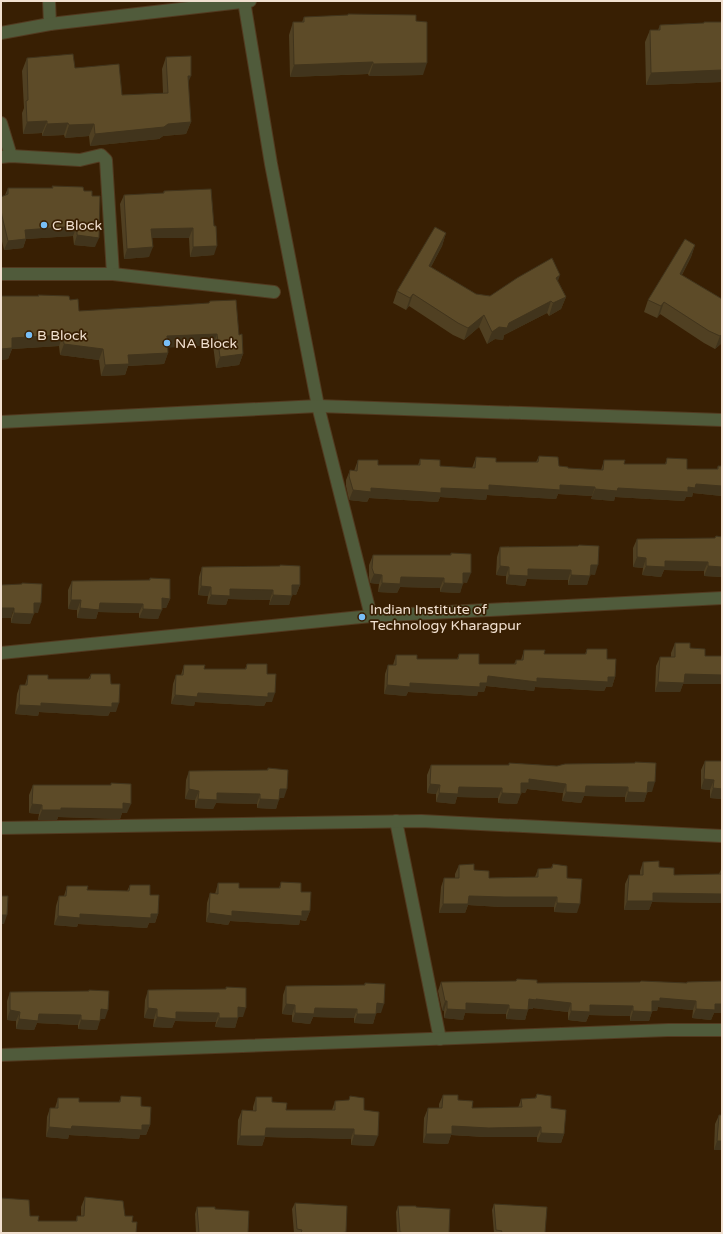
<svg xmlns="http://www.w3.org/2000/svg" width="723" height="1234" viewBox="0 0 723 1234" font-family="'Varela Round',sans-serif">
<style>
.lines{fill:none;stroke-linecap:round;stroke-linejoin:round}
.minor-casing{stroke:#523a20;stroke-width:14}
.minor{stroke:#505b3b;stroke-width:12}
.wall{fill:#504022}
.shaded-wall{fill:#41341c}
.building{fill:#5d4b28;stroke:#41341c}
.poi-dot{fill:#78bff7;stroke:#381f03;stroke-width:1.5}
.labels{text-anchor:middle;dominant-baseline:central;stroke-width:3.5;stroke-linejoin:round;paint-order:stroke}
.poi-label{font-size:14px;fill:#f1e0d0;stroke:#381f03;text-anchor:start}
</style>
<rect width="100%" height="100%" fill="#381f03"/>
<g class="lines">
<g class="minor-casing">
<g id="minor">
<path d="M49,1L50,24"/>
<path d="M244,1L271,164L318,406L371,616"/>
<path d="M1,33L50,24L250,1"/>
<path d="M1,123L11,156"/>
<path d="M1,157L11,156L80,160L101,155L106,160L113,274"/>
<path d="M1,274H113L274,292"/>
<path d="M1,422L318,406L722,420"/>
<path d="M1,653L371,616L722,598"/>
<path d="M396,821L440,1039"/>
<path d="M1,828L421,821L722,836"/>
<path d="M1,1055L668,1030H722"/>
</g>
</g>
<use href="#minor" class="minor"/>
</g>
<g class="wall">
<path d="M304,17L416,21L423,75L369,76L368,74L290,77L289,35L293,22H302Z"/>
<path d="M722,22V82L646,85L645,42L650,30H658L660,25Z"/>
<path d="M166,57L188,83L191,122L186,134L163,136L159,139L90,146L89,136L65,138L64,135L42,136V133L23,134L22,113L24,108L22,71L27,58L75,68L122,95L163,93L162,69Z"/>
<path d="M52,186L95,247L74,245L73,236L26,239L23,248L4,250L1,237V197L5,195L8,188H52Z"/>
<path d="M164,191L214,255L190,257L189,238H152L149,257L124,259L120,204L124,195L163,193Z"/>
<path d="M446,233L442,246L431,267L476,294L490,296L558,281L566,297L561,309L549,316L547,313L504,335L503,340L495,339L487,344L479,327L464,340L453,335L409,306L406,310L393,303L397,291Z"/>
<path d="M695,245L691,257L682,275L722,299V343L715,349L704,343L660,314L657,318L644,312L648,300Z"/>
<path d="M38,295L70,300L79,311L239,335L243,354L239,365L216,368L213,345L168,347V353L164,364L128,366L125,375L101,376L99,360L60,355L59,346L12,349L8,359L1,360V296H38Z"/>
<path d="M539,456L559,466L568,468L601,470L604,460L624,464H665L667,458L687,469H717L718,466H722V496L693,493L692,497H686L684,501L615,497L614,501L591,499L592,496L558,494L556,499L487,495L486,500L440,497L438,502L369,498L367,502L349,500L346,486V480L350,470L354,471L358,460L378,465H418L420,459L440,466L472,468L476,457L496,462H536Z"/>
<path d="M716,536L722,537V577L704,576V571L664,570L661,577L642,575L643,568L633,567V548L637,539L715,538Z"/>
<path d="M579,545L595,575L590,574L587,585H568V580L527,579L525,586L506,584V576L496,575L497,557L500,547L578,546Z"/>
<path d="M451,553L467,583L463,582L460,593L440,592V588L400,587L397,593L378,592L379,584L370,583L369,577V565L373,555H450Z"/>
<path d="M280,565L300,585L296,595L292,594L289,605H269L270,600L228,599L226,605L207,604L208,596L198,595L199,577L202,567L280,566Z"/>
<path d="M150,578L170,599L166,608H162L158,619L139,618V613L98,612L96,619L77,618V610L68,609V590L72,581L149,580Z"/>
<path d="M22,583L38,613L34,612L30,624L11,623V618Z"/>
<path d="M675,643L690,648L705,656H722V684H683L680,692H655L656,666L660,657H671V653Z"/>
<path d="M587,649L607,659L615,677L612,687H606L604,691L535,687L534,691L486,686L484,692H478L477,696L408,692L406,696L384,694L385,674L388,665H393L396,655L417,659H457L459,654L479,664H514L516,660H521L524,650L544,654H585Z"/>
<path d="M247,664L267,674L272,702H266L264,706L195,702L194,706L171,704L173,684L176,675H181L184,665L204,669H245Z"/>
<path d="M91,674L111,684L116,712H110L108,716L39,712L38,716L15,714L17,694L20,685H25L28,675L48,679H88Z"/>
<path d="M705,761L722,799L710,798V790L701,789V770Z"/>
<path d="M635,762L652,792H647L644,802H625V797L584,796L581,803L562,801L563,793L527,789L525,793L521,792L517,804L498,803V798L457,797L455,804L436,802V794L427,793V775L431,765H509V763L557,766L635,763Z"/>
<path d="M268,768L284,798H279L276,809L257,808V804L216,803L213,809L195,808V800L185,799L186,780L189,771L267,770Z"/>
<path d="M111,783L127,813H122L120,819L58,817L57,820H38L39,814L29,813V795L33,785H111Z"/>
<path d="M643,862L659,867L674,875L719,874L722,867V903L652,902L649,910H624L625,884L629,875H640V871Z"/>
<path d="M553,864L567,878L577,913L554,912V907H501L468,905L465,913H439L441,887L444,878H455V874L459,865L474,870L489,878L535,877L538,869L551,868Z"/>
<path d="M281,882L301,892L310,911L306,921L300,920L299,925L230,921L228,925L206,922L207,903L210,893L215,894L218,883L239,888H279Z"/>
<path d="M130,885L150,895L158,914L155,923H149L147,928L78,924L77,927L54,925L56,906L59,896H64L67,886L87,890L127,891Z"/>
<path d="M517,979L537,983L640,982L641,981L686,983L687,982L714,1013L711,1020L692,1018L693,1010L658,1007L657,1011H652L649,1021H630V1016L589,1015L586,1022L568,1020V1012L533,1008V1009H528L525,1020L506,1019V1014L465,1013L463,1020L444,1018V1011L442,1010L438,991L441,982L516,981Z"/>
<path d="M365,983L381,1013H376L373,1024L354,1023V1018L313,1017L310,1024L292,1022V1015L282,1014L283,995L286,986L364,985Z"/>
<path d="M226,987L243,1017H238L235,1028L215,1027L216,1022L175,1021L172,1028L153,1027L154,1019L144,1018L145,1000L148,990L226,989Z"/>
<path d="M89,990L105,1019H100L97,1030L78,1029V1025L37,1023L34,1030L16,1029V1021L7,1020V1001L10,992L88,991Z"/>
<path d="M537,1094L551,1108L564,1134L561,1143L537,1142V1137H485L451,1135L448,1144L423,1143L424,1118L428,1108H439V1104L443,1095L458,1100L472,1108H518L521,1099L535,1098Z"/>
<path d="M121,1096L141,1106L150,1125L146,1135H140L139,1139L69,1135L68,1139L46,1137L47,1117L50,1108H55L58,1098L79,1102H119Z"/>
<path d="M350,1096L364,1110L374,1146L351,1145V1139L265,1137L262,1146L237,1145L238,1120L242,1110L253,1111V1107L256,1097L272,1102L286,1110H332L335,1101L349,1100Z"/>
<path d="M719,1115L722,1150H714L715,1124Z"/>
<path d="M85,1197L125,1216L132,1222L1,1233L30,1216L38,1221H76L77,1216H81V1207Z"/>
<path d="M295,1203L345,1233H294L292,1209Z"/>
<path d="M494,1204L545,1233H494L492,1210Z"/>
<path d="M398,1206L416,1207L449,1233H397L396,1212Z"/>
<path d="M197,1207L215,1209L248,1233H196L195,1214Z"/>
</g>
<g class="shaded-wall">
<path d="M4,1H13L3,3Z"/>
<path d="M373,62L368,74L290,77L294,65Z"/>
<path d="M427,63L423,75L369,76L373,64Z"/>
<path d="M722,70V82L646,85L651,73Z"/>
<path d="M188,76H191L186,88Z"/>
<path d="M47,121L42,133L23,134L27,122Z"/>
<path d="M191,122L186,134L163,136L159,139L90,146L95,134L168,124Z"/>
<path d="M68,123L64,135L42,136L47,124Z"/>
<path d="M94,124L89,136L65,138L69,125Z"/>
<path d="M77,226L73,236L26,239L23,248L4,250L8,241L25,230Z"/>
<path d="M193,228L189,238H148L151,229Z"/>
<path d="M446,233L442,246L425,278L429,266Z"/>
<path d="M77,235L99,238L95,247L74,245Z"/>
<path d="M695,245L691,257L676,286L680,274Z"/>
<path d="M217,246L214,255L190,257L193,247Z"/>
<path d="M153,247L149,257L124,259L127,249Z"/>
<path d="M560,275L556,287V278Z"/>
<path d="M413,294L409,306L406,310L410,298Z"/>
<path d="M566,297L561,309L549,316L553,303Z"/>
<path d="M551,301L547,313L504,335L503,340L495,339L487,344L492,332L499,327L509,323Z"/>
<path d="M664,302L660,314L657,318L661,306Z"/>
<path d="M484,315L479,327L464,340L468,328Z"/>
<path d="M217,334L213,345L163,348L167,336Z"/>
<path d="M722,334V343L715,349L720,336Z"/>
<path d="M63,335L59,346L12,349L8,359L1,360V349L12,338Z"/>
<path d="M64,344L103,349L99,360L60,355Z"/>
<path d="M168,353L164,364L128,366L125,375L101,376L105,365L128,355Z"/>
<path d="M243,354L239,365L216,368L220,357Z"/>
<path d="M696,484L722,486V496L693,493L692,497H686L684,501L615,497L614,501L591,499L595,489L618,488L688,487Z"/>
<path d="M489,485H560L595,487L592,496L558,494L556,499L487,495L486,500L440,497L438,502L369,498L367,502L349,500L353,490L371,488H441Z"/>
<path d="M637,557L646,558L643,568L633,567Z"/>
<path d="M665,561L708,562L704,571L664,570L661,577L642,575L646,566Z"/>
<path d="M591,565H598L595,575L587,574Z"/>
<path d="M500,566L509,567L506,576L496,575Z"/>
<path d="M708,566L722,567V577L704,576Z"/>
<path d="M528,569L571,570L568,580L527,579L525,586L506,584L509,575Z"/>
<path d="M463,573H471L467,583L460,582Z"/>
<path d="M374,574L382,575L379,584L370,583Z"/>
<path d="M571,575L590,576L587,585H568Z"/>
<path d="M401,577L444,578L440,588L400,587L397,593L378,592L382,583Z"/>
<path d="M444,583L463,584L460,593L440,592Z"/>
<path d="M292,585H300L296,595L289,594Z"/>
<path d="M201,586L211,587L208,596L198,595Z"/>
<path d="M230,589L273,590L270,600L228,599L226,605L207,604L211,595Z"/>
<path d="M273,595L292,596L289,605H269Z"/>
<path d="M162,598L170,599L166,608H159Z"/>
<path d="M71,600H81L77,610L68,609Z"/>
<path d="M34,603H41L38,613L30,612Z"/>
<path d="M100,603L143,604L139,613L98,612L96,619L77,618L80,608Z"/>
<path d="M1,608H14L11,618H1Z"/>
<path d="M143,609L162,610L158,619L139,618Z"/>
<path d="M14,613L34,614L30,624L11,623Z"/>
<path d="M685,674L722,675V684H683L680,692H655L658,682Z"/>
<path d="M488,676L537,678L615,677L612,687H606L604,691L535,687L534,691L486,686L484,692H478L477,696L408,692L406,696L384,694L387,685L410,683H480Z"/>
<path d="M198,693H275L272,702H266L264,706L195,702L194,706L171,704L175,695Z"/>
<path d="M41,703H119L116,712H110L108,716L39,712L38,716L15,714L19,705Z"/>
<path d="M529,779L566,784L563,793L527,789L525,793L518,792L521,783Z"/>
<path d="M704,779L714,780L710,790L701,789Z"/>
<path d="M648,782H655L652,792L644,791Z"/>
<path d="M430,784L440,785L436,794L427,793Z"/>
<path d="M586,786L628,787L625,797L584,796L581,803L562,801L566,792Z"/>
<path d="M459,787L502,788L498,798L457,797L455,804L436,802L439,793Z"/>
<path d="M713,788L722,789V799L710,798Z"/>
<path d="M189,789L199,791L195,800L185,799Z"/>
<path d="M280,789H287L284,798H276Z"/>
<path d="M628,792L647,793L644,802H625Z"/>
<path d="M217,793L260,794L257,804L216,803L213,809L195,808L198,799Z"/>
<path d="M502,793L521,794L517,804L498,803Z"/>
<path d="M260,799L279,800L276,809L257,808Z"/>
<path d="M123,803L131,804L127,813H122L120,819L58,817L57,820H38L42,810L61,808Z"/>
<path d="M32,804L42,805L39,814L29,813Z"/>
<path d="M653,893L722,894V903L652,902L649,910H624L627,901Z"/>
<path d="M469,896L557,897L554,907H501L468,905L465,913H439L443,904Z"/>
<path d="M557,903L580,904L577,913L554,912Z"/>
<path d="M232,911H310L306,921L300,920L299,925L230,921L228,925L206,922L209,913Z"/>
<path d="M80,914H158L155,923H149L147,928L78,924L77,927L54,925L58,916Z"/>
<path d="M1,915H7L4,924H1Z"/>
<path d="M660,998L696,1001L693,1010L658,1007L657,1011L649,1010L652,1001Z"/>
<path d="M529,999H536L571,1003L568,1012L533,1008V1009H525Z"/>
<path d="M445,1001H447L444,1011L442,1010Z"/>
<path d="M377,1003L384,1004L381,1013H373Z"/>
<path d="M466,1003L509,1005L506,1014L465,1013L463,1020L444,1018L447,1009Z"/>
<path d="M286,1004L295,1005L292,1015L282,1014Z"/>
<path d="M715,1004H722V1013H714L711,1020L692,1018L696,1009Z"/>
<path d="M590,1005L633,1006L630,1016L589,1015L586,1022L568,1020L571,1011Z"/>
<path d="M238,1007L246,1008L243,1017H235Z"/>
<path d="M148,1008L157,1009L154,1019L144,1018Z"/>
<path d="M315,1008L357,1009L354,1018L313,1017L310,1024L292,1022L295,1013Z"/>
<path d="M101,1009L108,1010L105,1019H97Z"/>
<path d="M509,1009L528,1010L525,1020L506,1019Z"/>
<path d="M10,1010L20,1012L16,1021L7,1020Z"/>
<path d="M633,1011L652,1012L649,1021H630Z"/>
<path d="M176,1012L219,1013L216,1022L175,1021L172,1028L153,1027L157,1017Z"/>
<path d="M39,1014L81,1015L78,1025L37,1023L34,1030L16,1029L19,1019Z"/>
<path d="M357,1014H376L373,1024L354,1023Z"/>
<path d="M219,1018H238L235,1028L215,1027Z"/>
<path d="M81,1020L100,1021L97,1030L78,1029Z"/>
<path d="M150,1125L146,1135H140L139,1139L69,1135L68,1139L46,1137L49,1127L72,1126Z"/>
<path d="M452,1126L541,1127L537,1137H485L451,1135L448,1144L423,1143L426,1134Z"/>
<path d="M266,1128L354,1129L351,1139L265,1137L262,1146L237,1145L240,1136Z"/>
<path d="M541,1133L564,1134L561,1143L537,1142Z"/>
<path d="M354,1135L378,1136L374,1146L351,1145Z"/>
<path d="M717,1141H722V1150H714Z"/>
</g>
<g class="building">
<path d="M348,14L416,15V21L427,22V63L373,64V62L294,65L293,22H304V17L348,15Z"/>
<path d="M704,22H722V70L651,73L650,30H660V25L704,23Z"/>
<path d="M73,54L75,68L119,64L122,95L168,93L166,57L191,56V76H188L191,122L168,124L164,127L95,134L94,124L69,125L68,123L47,124V121L27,122L26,101L28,100L27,58Z"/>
<path d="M52,186L83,187L84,191H92V196H100L99,238L77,235V226L25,230L26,239L8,241L2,216L1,209V197L8,194V188H53Z"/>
<path d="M211,189L214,226H216L217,246L193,247V228L151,229L153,247L127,249L124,195L164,193V191Z"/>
<path d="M435,227L446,233L429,266L476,294L490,296L517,278L552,258L560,275L556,278L566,297L553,303L551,301L509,323L507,328L499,327L492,332L484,315L468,328L458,323L413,294L410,298L397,291Z"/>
<path d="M685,239L695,245L680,274L722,299V334L720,336L709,331L664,302L661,306L648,300Z"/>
<path d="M38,295L69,296L70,300L78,299L79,311L163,306L209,303L210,301L236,300L239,335L242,334L243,354L220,357L217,334L167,336L168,353L128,355L129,364L105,365L103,349L64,344L63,335L12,338V348L1,349V296H39Z"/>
<path d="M539,456L558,457L559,466L568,467V468L603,470L604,460H625L624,464H666L667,458L687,459V469H718V466H722V486L696,484L695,488L688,487V492L618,488L617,491L595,489V487L560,485V490L489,485V490L441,488V493L371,488V492L353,490L349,476L350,470L357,471L358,460H378V465H420V459L440,460V466L475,468L476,457L496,458V462H538Z"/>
<path d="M716,536L722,537V567L708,566V562L665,561V567L646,566V558L637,557V539L715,538Z"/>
<path d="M579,545L599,546L598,565H591L590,576L571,575V570L528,569V576L509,575V567L500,566V547L578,546Z"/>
<path d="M451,553L471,554V573H463V584L444,583V578L401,577L400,584L382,583V575L374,574L372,568L373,555H451Z"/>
<path d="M280,565L300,566V585H292V596L273,595V590L230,589V596L211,595V587L201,586L202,567L280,566Z"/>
<path d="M150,578L170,579V599L162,598V610L143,609V604L100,603L99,610L80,608L81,600H71L72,581L150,580Z"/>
<path d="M22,583L42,584L41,603H34V614L14,613V608H1V585L22,584Z"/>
<path d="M675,643H690V648L705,649V656H722V675L685,674L684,683L658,682L660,657H675Z"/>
<path d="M587,649H607V659H616L615,677H608V682L537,678V682L488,676L487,683H480V687L410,683V687L387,685L388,665H396V655H417V659H458L459,654H479V664H516V660H523L524,650H545L544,654H586Z"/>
<path d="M247,664H267V674H276L275,693H268V697L198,693L197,697L175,695L176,675H183L184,665H205L204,669H246Z"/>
<path d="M91,674H110L111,684H120L119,703H112V707L41,703V706L19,705L20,685H27L28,675H48V679H90Z"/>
<path d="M705,761H722V789L713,788L714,780L704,779Z"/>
<path d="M635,762L656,763L655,782H648L647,793L628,792V787L586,786L585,793L566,792V784L529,779V783H521V794L502,793V788L459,787L458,794L439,793L440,785L430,784L431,765H509V763L557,766L565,764L635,763Z"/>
<path d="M268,768L288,770L287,789H280L279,800L260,799V794L217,793V800L198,799L199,791L189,789V771L268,770Z"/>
<path d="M111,783L131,784V804L123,803V809L61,808V810H42V805L32,804L33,785H111Z"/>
<path d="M659,861V867L674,868V875L722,874V894L653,893V901H627L629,875H643V862Z"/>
<path d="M474,864V870L489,871V878L538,877V869L552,868L553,864L567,866V878L582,879L580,904L557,903V897H505L469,896L468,904H443L444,878H459V865Z"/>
<path d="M281,882L301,883V892H311L310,911H302V916L232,911V916L209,913L210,893L218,894V883H239V888H280Z"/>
<path d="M130,885H150V895H159L158,914H151V918L80,914V918L58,916L59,896H66L67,886H88L87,890L129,891Z"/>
<path d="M1,896H8L7,915H1Z"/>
<path d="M517,979L537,980V983L640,982L641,981L687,983V982L722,981V1004H715V1010L696,1009V1001L660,998V1001H652V1012L633,1011V1006L590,1005V1012L571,1011V1003L536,999V1000L529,999L528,1010L509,1009V1005L466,1003V1010L447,1009V1001H445L441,982L516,981Z"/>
<path d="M365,983L385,984L384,1004L377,1003L376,1014H357V1009L315,1008L314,1014L295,1013V1005L286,1004V986L365,985Z"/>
<path d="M226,987L246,988V1008L238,1007V1018H219V1013L176,1012V1019L157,1017V1009L148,1008V990L226,989Z"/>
<path d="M89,990L109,991L108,1010L101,1009L100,1021L81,1020V1015L39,1014L38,1021L19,1019L20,1012L10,1010V992L89,991Z"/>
<path d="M537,1094L551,1096V1108L566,1110L564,1134L541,1133V1127L489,1128L452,1126V1134H426L428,1108H442L443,1095H458V1100L473,1101L472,1108L522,1107L521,1099L536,1098Z"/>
<path d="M121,1096L141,1097V1106L151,1107L150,1125H142V1130L72,1126L71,1129L49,1127L50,1108H58V1098H79V1102H120Z"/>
<path d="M350,1096L364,1098V1110L379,1112L378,1136L354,1135V1129L266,1128L265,1136H240L242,1110L256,1111V1097H272V1102L287,1103L286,1110H335V1101L349,1100Z"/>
<path d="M719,1115H722V1141H717Z"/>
<path d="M85,1197L123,1201L125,1216H133L132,1222H137L136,1233H1V1198L29,1200L30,1216H39L38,1221H77V1216H84Z"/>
<path d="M295,1203L347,1206L346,1232L340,1233H301L302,1230L297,1229Z"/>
<path d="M494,1204L547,1207L545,1233H501L502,1231L496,1230Z"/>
<path d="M398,1206H416V1207L450,1209L449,1233H405L400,1232Z"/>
<path d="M197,1207H215V1209L249,1211L248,1233H199Z"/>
</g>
<g class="poi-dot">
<circle cx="44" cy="225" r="4"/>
<circle cx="29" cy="335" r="4"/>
<circle cx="167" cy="343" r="4"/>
<circle cx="362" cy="617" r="4"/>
</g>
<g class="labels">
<g class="poi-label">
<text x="52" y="225">C Block</text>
<text x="37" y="335">B Block</text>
<text x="175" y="343">NA Block</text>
<text x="370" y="609">Indian Institute of<tspan x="370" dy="16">Technology Kharagpur</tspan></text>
</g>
</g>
<rect width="723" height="1234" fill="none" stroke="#f1e0d0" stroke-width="4"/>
</svg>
